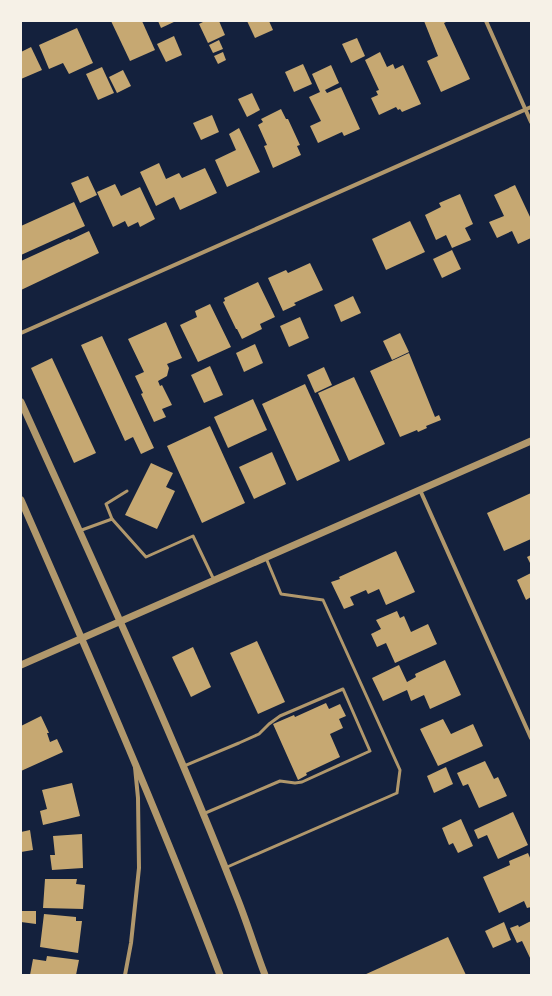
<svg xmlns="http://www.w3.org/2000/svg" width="552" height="996" viewBox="0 0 552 996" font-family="'DejaVu Sans',sans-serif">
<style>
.building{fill:#c6a872}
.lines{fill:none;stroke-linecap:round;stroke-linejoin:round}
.service{stroke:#b1986c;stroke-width:3}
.minor{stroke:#b1986c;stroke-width:4}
.tertiary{stroke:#b1986c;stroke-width:7}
</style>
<rect width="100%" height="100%" fill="#14213d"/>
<g class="building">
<path d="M111,21H142L155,50L130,61Z"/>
<path d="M158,21H176L161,28Z"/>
<path d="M205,21H219L225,35L208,43L199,24Z"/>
<path d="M247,21H269L273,30L255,38Z"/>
<path d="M424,21H448L444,23L470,79L441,92L427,61L438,56Z"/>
<path d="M77,28L93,63L69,74L63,63L49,69L39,45Z"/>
<path d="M174,36L182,55L166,62L157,44Z"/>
<path d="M357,38L365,56L351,63L342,44Z"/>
<path d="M219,40L223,49L213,53L209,45Z"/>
<path d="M31,47L42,70L21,79V52Z"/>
<path d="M223,52L226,60L218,64L214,56Z"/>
<path d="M380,52L387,67L393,64L395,69L403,65L421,104L402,112L400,109L398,110L396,107L379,115L371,98L378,95L376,91L379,90L365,60Z"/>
<path d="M303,64L312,84L294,92L285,72Z"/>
<path d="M331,65L339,83L325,90L327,93L341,87L360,129L344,136L342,132L318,143L310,126L321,121L309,97L320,92L312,74Z"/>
<path d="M102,67L114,93L98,100L86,74Z"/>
<path d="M123,70L131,86L117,93L109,77Z"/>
<path d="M252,93L260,110L247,117L238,99Z"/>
<path d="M281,109L286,119H288L300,145L297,146L301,155L273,168L264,146L267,145L258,125L263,122L261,119Z"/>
<path d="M212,115L219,132L201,140L193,123Z"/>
<path d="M239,128L260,172L227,187L215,160L236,150L229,134Z"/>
<path d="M159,163L166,179L179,173L182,178L205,168L217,193L180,210L174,197L156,206L140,172Z"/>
<path d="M88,176L97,195L80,203L71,183Z"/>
<path d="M115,184L121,196L140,187L155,219L140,227L138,222L128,227L125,221L113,227L97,192Z"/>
<path d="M515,185L531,219V238L518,244L512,231L497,238L489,222L504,216L494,195Z"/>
<path d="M460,194L473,224L465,228L471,240L452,248L446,235L436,240L425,215L441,207L439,203Z"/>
<path d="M74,202L85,226L21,255V226Z"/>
<path d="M410,221L425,252L386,270L372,239Z"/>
<path d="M89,231L99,253L21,290V261L69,239L70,240Z"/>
<path d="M452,250L461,269L442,278L433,259Z"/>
<path d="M310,263L323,290L294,303L296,305L283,311L268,278L286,270L288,273Z"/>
<path d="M258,282L275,317L260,324L262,329L242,339L237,329H236L223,302L225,301L224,298Z"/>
<path d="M353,296L361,313L341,322L334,305Z"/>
<path d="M210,304L231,347L198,362L180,325L197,317L195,311Z"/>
<path d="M300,317L309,338L289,347L280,326Z"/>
<path d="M166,322L182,358L167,364L169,368L167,376L158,381L160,386L162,385L172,405L162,409L166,417L154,422L141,394L143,393L135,376L144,372L128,339Z"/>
<path d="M400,333L409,352L392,360L383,341Z"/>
<path d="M102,336L154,448L141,454L133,437L125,441L81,345Z"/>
<path d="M255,344L263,363L244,372L236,353Z"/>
<path d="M409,353L435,417L439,415L441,420L426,426L427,428L418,432L417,430L400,437L370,371Z"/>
<path d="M52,358L96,453L74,463L31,368Z"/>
<path d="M210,366L223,395L204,403L191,375Z"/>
<path d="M324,367L332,385L315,393L307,375Z"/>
<path d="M354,377L385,444L349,461L318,393Z"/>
<path d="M305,384L340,461L297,481L262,404Z"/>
<path d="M253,399L267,430L228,448L214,417Z"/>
<path d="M210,426L245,503L202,523L167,446Z"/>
<path d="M272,452L286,484L254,499L239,467Z"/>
<path d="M151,463L173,473L166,487L175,491L157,529L125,515Z"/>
<path d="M531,493V539L504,551L487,513Z"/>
<path d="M396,551L415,592L386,605L379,589L368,594L366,590L350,597L354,605L344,609L331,582L340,579L339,577Z"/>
<path d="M531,555V565L527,557Z"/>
<path d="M531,573V597L526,600L517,580Z"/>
<path d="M397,611L400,618L404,616L411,632L428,624L437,644L395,663L386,643L377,647L371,634L381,629L376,620Z"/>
<path d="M257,641L285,702L258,714L230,653Z"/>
<path d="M193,647L211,687L191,697L172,657Z"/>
<path d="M445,660L461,695L430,709L424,695L411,701L407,690L383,701L372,678L399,665L407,682L416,677L415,674Z"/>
<path d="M326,703L329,709L340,704L346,716L339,719L343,728L330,734L340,757L306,773L307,775L298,780L273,724L294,715L295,717Z"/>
<path d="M41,716L49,733H47L50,742L57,739L63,752L21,771V726Z"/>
<path d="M443,719L451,734L473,724L483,746L438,766L420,729Z"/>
<path d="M485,761L494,779L498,777L507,796L479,808L468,784L463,786L457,773Z"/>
<path d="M446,767L453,784L434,793L427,776Z"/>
<path d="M72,783L80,816L43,825L40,811L47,809L42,790Z"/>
<path d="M513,812L528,845L498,859L487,835L478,839L474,830Z"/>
<path d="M461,819L473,846L458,853L453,843L449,845L442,828Z"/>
<path d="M30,830L33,850L21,852V832Z"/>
<path d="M82,834L83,868L52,870L50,855H55L53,836Z"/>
<path d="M528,853L531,860V907L527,908L524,901L499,913L483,877L510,865L509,861Z"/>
<path d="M45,879H77L76,884L85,885L83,909L43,908Z"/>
<path d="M21,911H36V924L21,922Z"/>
<path d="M44,914L76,917V921H82L78,953L40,947Z"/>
<path d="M531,921V960L522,941L517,943L510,928L518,925L519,927Z"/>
<path d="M504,922L511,940L493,948L485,931Z"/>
<path d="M448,937L466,975H364Z"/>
<path d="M47,956L79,960L76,975H30L33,959L46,961Z"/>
</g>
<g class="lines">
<g class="service">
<path d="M112,519L106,504L127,491"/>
<path d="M79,531L112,519L146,557L193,536L214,580"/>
<path d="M184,766L239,743L259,734L269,724L280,716L343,689L370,751L302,782L295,783L280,781L203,814"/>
<path d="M225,868L397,793L400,770L323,600L281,594L266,558"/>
</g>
<g class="minor">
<path d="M486,21L531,122"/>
<path d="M21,333L531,107"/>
<path d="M420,490L531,738"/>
<path d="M125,975L131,943L139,868L138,798L135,767"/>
</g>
<g class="tertiary">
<path d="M21,402C95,566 171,729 236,895C247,922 255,949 265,975"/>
<path d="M21,500C90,657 159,814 220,975"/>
<path d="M21,665L531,441"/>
</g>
</g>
<rect width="552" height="996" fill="none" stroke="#f6f1e7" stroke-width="44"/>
</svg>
